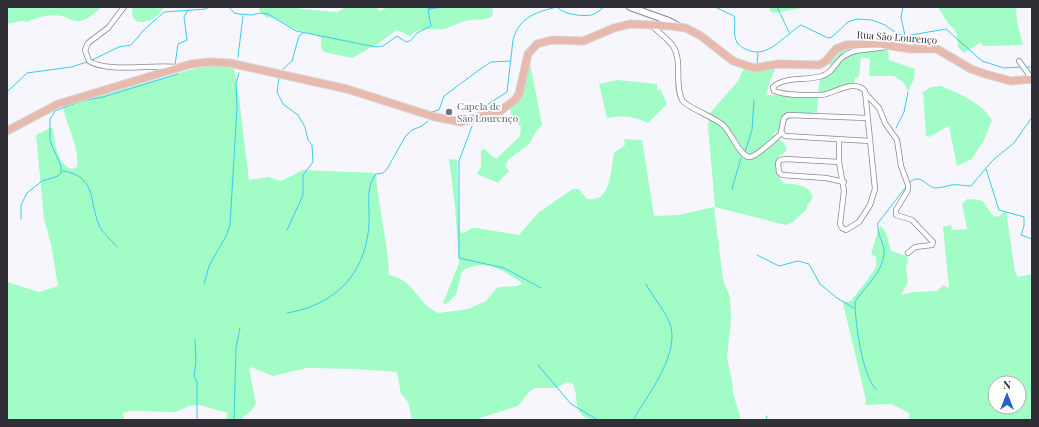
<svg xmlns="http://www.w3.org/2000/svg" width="1039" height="427" viewBox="0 0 1039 427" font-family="'Playfair Display',serif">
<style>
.green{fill:#a2fcc6;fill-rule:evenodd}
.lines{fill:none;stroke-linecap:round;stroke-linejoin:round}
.stream{stroke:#38ccef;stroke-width:1}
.street-casing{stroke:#8b8696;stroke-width:6}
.secondary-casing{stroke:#8b8696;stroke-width:8}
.primary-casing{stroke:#d6d5d7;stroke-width:9}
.street{stroke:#fff;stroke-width:4.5}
.secondary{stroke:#fff;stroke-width:6}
.primary{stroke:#e7baad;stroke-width:7}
.worship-dot{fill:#6b7280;stroke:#fff;stroke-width:1.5}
.labels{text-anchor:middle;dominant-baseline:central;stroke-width:3.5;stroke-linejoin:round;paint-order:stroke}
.street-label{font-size:10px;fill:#312f36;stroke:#fff}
.worship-label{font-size:10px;fill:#5b616d;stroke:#fff;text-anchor:start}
</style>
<rect width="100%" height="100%" fill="#f8f6fd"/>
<g class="green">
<path d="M7,7H102C97,11 87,20 80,21C73,22 68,18 62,16C52,14 36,17 28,22L21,21L7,24Z"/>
<path d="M133,7H164C155,24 127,30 133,7Z"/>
<path d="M259,7H294L302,9L337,12L346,7H376L379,11L389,7H492L493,15C488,21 477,19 470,20C461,21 448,29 443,29C431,30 420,26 410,36L398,30L395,31L379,43L352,58L324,52L321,48V38L316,35L296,30L277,19L266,17L259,10Z"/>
<path d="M769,7H802V8L773,13L770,11Z"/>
<path d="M938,7H1016L1017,22L1023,45L983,46L981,42L964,53L958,47L957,35L954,29L948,23Z"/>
<path d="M852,45L888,48L889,60L915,69L914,79L908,91L904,83L894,76H869L870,59L861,57L859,77L855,78L854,87L831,95L818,96L817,114C793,113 789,118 773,135L784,143L787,149C785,154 780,154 778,158C774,165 779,179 784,184C793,183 814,186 812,199L807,206V209L793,222L785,225L715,207L708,127L709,114L738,81L744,68H773L775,70L770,81L766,95L818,96L820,79L833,72L829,64L843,49Z"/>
<path d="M530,63L542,125L535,133L530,143L508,160L505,166L509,171L498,183L477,174L481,166V150L484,149L496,159L520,136L521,127L512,118L510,109C525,96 525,81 530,63Z"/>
<path d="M217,66L233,67L237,81L249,180L268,177L281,181L303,170L376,173C378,207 388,241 389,275C416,280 417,305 439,313L468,309L486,301L495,290L499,287L518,286L522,283C502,270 486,257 462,271L456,295L446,304L443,303L459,263L455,207L449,159L457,160L460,232L464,233L472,228H476L519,235L539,212L573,189H579L587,199C611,204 611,169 614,153L625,145L624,139L642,140L654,216L678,215L714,207L723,280L730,297L731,319L727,358L732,381L733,393L741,420H591C571,412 580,401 573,384L567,382L556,388H535L529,392L518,406L474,420H412L408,402L401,394L397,372L356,369L307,368L273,376L251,367L249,369L256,403L251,411L243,417V420H226L228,413L199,405L189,406L176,412L131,411L123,413L124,420H7V282L39,292L58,286L51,244L44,219L36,135L52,127C56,142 55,163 72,169L77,167C80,146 66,127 63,106L197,68Z"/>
<path d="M617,80L657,84V90L660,89L667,104L648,123C635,116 621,115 607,118L599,84Z"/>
<path d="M941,86C960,94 981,102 992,120L984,140L972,159L957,166L949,126L929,137L926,136L923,92L931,87Z"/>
<path d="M967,199C991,200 980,202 994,216L998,217L1006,210L1015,272L1018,277L1032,274V420H909V413L891,404L865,405L866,400L843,303L851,301L873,272L876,266V257L871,254L879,227L881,226L886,233L891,251L907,256L908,261L906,267L908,282L901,295L914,292L937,291L943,285L949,288L943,227L951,225L952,230L967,229L962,204ZM995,383H1019V407H995Z"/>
</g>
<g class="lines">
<g class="stream">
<path d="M229,7L234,13L239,14L252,15L260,13L268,14L296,31L376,47L383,46L397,36L406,42L410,41L417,33L431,26L428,10L434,8L448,7"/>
<path d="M426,7L430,9"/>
<path d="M715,7L734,16C736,23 733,33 736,40C738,46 743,48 748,50C768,59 783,36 801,25L828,38L832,37L848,22L857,19L872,20L885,25L896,33L905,36L946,29L982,61L1004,68L1021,67"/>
<path d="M777,7L789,32"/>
<path d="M903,7L901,17L905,36"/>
<path d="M558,8C562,14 587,18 594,14C597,13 601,9 604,7"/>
<path d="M915,45L916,35"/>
<path d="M238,57L243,16"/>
<path d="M92,60L119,47L131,45L143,31L164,12L206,9L209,7"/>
<path d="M757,64L758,53"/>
<path d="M175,65L178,44L187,40L184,17L188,10"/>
<path d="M1027,67H1032"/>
<path d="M283,69L292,61L299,36L303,33"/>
<path d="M279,78L277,92L283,104L298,115L305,127L308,140L312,145L313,162L303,175V195L287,230"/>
<path d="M7,92L27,73L71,67L87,62"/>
<path d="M432,112L439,110L444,96L479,70L491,62L511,61"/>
<path d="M478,113L482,108L507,92L513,40C519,17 536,12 557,7"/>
<path d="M472,126L459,161V258L504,268L541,288"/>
<path d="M896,128L904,112L908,92"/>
<path d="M745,152L752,130L754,100"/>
<path d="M986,169L999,210L1024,217V226L1021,235L1032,239"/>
<path d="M62,171C97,175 89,202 99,225C102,233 112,240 117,247"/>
<path d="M910,182C921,173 925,186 935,188C941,188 946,186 951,185C958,184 964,186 971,186L993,160L1014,143L1032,117"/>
<path d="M732,189L741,158"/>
<path d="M21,219V205L27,193L42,181L58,176L61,173V166L50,141V119L55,111L81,101L103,97L178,74"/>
<path d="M757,255L779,266L798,261L809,264L820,284L837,298L854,308"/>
<path d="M204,284L209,266L226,236L230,225L237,108L236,84L239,73"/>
<path d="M287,313C336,305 366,273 369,224C370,207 365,188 376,174L383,173L387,169L405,137L412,130L422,126L428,121"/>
<path d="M195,339L196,361L194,376L197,382V420"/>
<path d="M538,365L571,404L598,420"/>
<path d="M876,389C862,376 855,321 855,302C865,286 885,271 884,250C883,241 876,232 878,223L905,188"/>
<path d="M234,420L236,348L240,328"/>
<path d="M633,420C647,396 678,357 671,327C667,312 653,298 646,284"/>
<path d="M766,420L767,416"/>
</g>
<g class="street-casing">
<g id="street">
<path d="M124,7L108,28L88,43L85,50L89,61C107,73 153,64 177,67"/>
<path d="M651,25C658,32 667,38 673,46C683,62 674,84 682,100C687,108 715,117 724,126C731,133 741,158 750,157C758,156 774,139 782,133"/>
<path d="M1019,61L1032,79"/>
<path d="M866,94L879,108L885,123L897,140L901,166L908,185V190L896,210V215L912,220L933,242L932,245L915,247L908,253"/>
<path d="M867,118L788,115L784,118L781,132L785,136L870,141"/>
<path d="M839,140V162L844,191L840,224L842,228L846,230L859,222L870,205L875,189L865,91C854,78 834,94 821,95C806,95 788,96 774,91L773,87C785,76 807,81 822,76C833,73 835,62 844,56C855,48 872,50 884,47"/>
<path d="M839,162L786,159L780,160L778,163L779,172L782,175L826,178L844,182"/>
</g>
</g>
<g class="secondary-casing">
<path id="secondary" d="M630,7L669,21L678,26"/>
</g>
<g class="primary-casing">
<path id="primary" d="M7,131L58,104L191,64L209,62L230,63L347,89L435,117L461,122L500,111L515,100L519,94L528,54L537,44L552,40L583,41L614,28L630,24L671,26L686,28L701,36L733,61L754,68L778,64L819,65L826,61L836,49L846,45L880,44L910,49H937L971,69L985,74L1011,81L1032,79"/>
</g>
<use href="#street" class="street"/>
<use href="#secondary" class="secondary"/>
<use href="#primary" class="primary"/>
</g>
<circle class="worship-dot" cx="449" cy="112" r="4"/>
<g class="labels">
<g class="street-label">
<text transform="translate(897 37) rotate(4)">Rua São Lourenço</text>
</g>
<g class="worship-label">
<text x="457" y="106">Capela de<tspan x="457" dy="12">São Lourenço</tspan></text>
</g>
</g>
<rect width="1039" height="427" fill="none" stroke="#312f36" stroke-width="16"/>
<g transform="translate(1007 395)"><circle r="19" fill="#ffffff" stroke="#adacaf"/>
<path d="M0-3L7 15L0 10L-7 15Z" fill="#245fcc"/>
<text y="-6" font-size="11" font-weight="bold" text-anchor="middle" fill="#312f36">N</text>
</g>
</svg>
